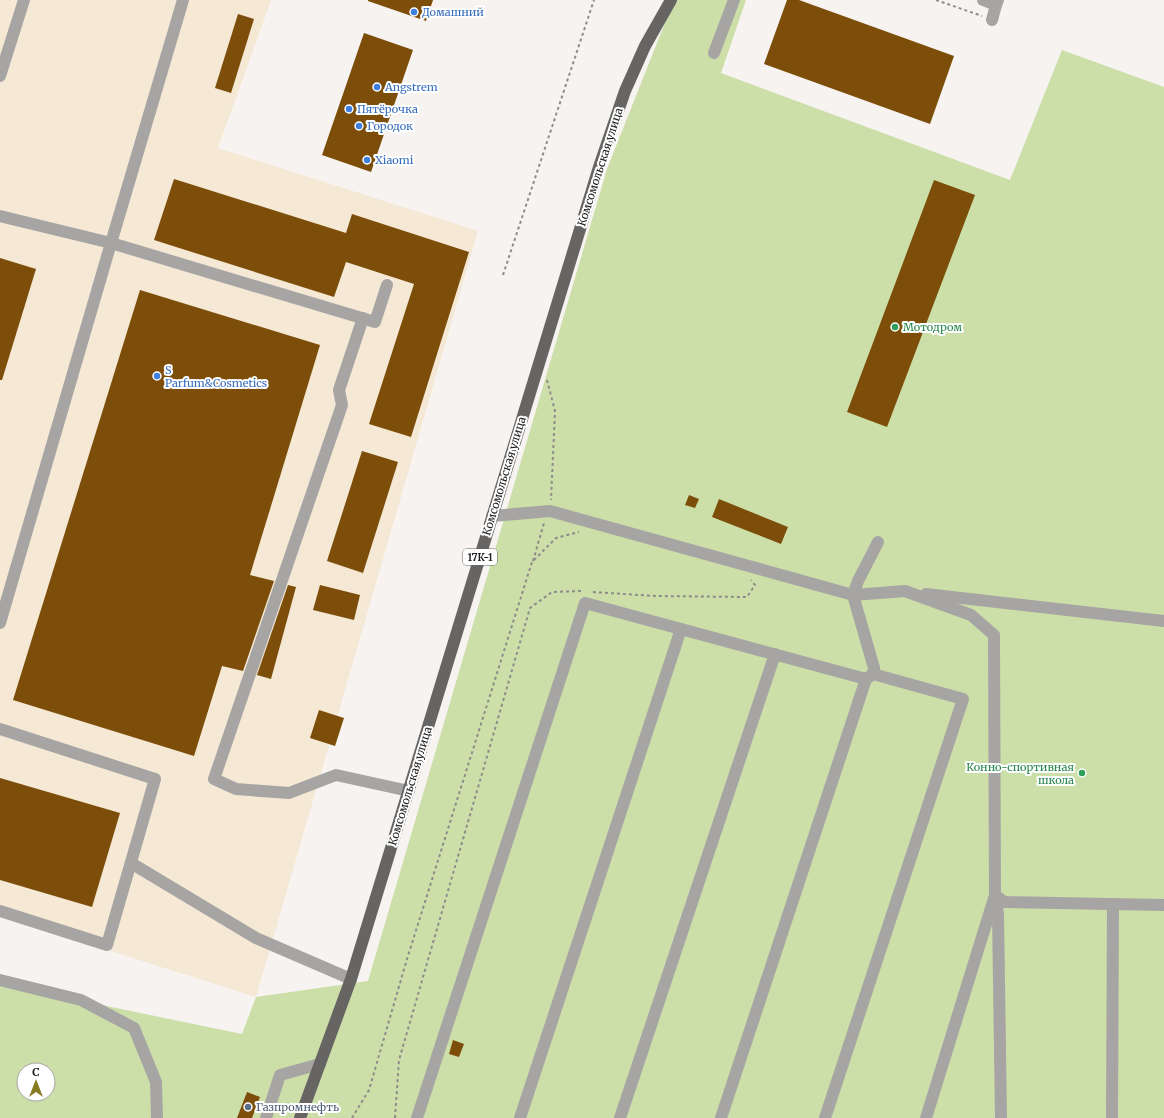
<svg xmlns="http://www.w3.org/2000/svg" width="1164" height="1118" viewBox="0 0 1164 1118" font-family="Merriweather,serif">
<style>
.industrial{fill:#f5e8d4}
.green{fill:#ccdfa8;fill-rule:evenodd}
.building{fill:#7c4e0a}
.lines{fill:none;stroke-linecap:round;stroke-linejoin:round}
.path{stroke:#8e8c8b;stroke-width:2;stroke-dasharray:3 3;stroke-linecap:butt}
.minor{stroke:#a6a5a4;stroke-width:12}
.major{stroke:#676563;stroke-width:12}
.shop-dot{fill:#3f7fe0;stroke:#fff;stroke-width:1.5}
.leisure-dot{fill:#2e9e5b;stroke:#fff;stroke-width:1.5}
.service-dot{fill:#5c6f8a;stroke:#fff;stroke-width:1.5}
.labels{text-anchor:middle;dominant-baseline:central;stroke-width:4;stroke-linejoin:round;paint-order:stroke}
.shield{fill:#fff;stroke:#646362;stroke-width:1}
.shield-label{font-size:10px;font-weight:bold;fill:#21201f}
.shop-label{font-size:11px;fill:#366cbe;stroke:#fff;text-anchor:start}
.street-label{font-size:11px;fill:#21201f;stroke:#fff}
.leisure-label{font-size:11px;fill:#27864d;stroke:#fff;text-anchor:start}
.service-label{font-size:11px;fill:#4e5e75;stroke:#fff;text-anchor:start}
</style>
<rect width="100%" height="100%" fill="#f6f3f1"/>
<path class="industrial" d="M0,0H271L218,148L478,231L256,997L0,916Z"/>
<path class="green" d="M674,0H746L721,73L1010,180L1062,50L1164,87V1118H0V984L242,1034L256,997L368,981L607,169ZM24,1070H48V1094H24Z"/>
<g class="building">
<path d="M368,0H433L426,21L368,1Z"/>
<path d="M787,0H799L954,56L930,124L764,64Z"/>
<path d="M238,14L254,19L231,93L215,88Z"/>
<path d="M364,33L413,50L371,172L322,155Z"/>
<path d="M174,179L346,233L352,214L469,252L411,437L369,424L414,284L346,262L334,297L154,240Z"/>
<path d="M934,180L975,195L887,427L847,412Z"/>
<path d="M0,258L36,269L2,380H0Z"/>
<path d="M140,290L320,345L250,575L274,581L243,671L222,666L194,756L13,700Z"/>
<path d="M362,451L398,462L363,573L327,561Z"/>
<path d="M689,495L699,499L695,508L685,505Z"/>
<path d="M719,499L788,527L781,544L712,517Z"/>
<path d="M288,585L296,587L271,679L257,675Z"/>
<path d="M320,585L360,595L354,620L313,610Z"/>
<path d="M319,710L344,718L335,746L310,738Z"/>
<path d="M0,778L120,813L92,907L0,880Z"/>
<path d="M453,1040L464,1044L459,1057L449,1054Z"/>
<path d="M247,1092L260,1097L252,1118H237Z"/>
</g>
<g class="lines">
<g class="path">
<path d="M936,0L982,16"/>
<path d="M503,275L594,0"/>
<path d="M547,380L555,411L551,500"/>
<path d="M533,561L544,523"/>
<path d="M593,592L655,596L747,597L755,585L751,580"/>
<path d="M352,1118L369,1090L407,959L532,562L556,538L579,532"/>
<path d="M395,1118L399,1060L530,608L552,592L581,591"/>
</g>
<g class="minor">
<path d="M183,0L111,243L375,322L387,285"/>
<path d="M983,0L996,5L998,0"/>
<path d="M992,20L996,5"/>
<path d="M714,53L734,0"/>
<path d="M0,76L24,0"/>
<path d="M0,216L111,243L0,623"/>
<path d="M363,318L339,390L342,405L214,779L236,789L289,793L336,775L409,791"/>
<path d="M492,516L550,511L853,595L905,591L971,615L994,635L995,895L926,1118"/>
<path d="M926,594L1164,621"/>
<path d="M0,729L155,779L107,945L0,911"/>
<path d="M131,863L256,938L351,979"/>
<path d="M0,980L81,1000L134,1028L156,1082L157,1118"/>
<path d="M266,1118L280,1075L320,1064"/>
<path d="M417,1118L585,603L866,679"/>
<path d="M520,1118L681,629"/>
<path d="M620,1118L775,654"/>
<path d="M721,1118L866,679L873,674L874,668L853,595L858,581L878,542"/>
<path d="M825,1118L963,699L873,674"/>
<path d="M1001,1118L998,914L995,895L1004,902L1164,905"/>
<path d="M1112,1118L1113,904"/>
</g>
<path class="major" d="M300,1118L351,979L599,167L625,91L645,46L671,0"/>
</g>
<g class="shop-dot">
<circle cx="414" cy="12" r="4"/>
<circle cx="377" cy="87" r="4"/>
<circle cx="349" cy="109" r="4"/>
<circle cx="359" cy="126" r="4"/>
<circle cx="367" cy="160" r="4"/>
<circle cx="157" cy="376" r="4"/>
</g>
<g class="leisure-dot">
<circle cx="895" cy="327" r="4"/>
<circle cx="1082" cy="773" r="4"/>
</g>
<circle class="service-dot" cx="248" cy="1107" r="4"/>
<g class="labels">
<rect class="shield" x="463" y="549" width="34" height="16" rx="3"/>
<g class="shield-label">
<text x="480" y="557">17К-1</text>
</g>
<g class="shop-label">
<text x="422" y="12">Домашний</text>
<text x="385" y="87">Angstrem</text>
<text x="357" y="109">Пятёрочка</text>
<text x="367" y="126">Городок</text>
<text x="375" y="160">Xiaomi</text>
<text x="165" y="370">S<tspan x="165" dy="13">Parfum&amp;Cosmetics</tspan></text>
</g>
<g class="street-label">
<text transform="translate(600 167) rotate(-72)">Комсомольская улица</text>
<text transform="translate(504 476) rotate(-73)">Комсомольская улица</text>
<text transform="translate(410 786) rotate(-73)">Комсомольская улица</text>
</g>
<g class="leisure-label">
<text x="903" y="327">Мотодром</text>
<text x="1074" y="767" text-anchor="end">Конно-спортивная<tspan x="1074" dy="13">школа</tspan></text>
</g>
<g class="service-label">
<text x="256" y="1107">Газпромнефть</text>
</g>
</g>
<g transform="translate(36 1082)"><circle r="19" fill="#ffffff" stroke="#a6a6a5"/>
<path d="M0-3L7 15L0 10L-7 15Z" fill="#867c22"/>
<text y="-6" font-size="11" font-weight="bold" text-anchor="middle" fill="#21201f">С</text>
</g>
</svg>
